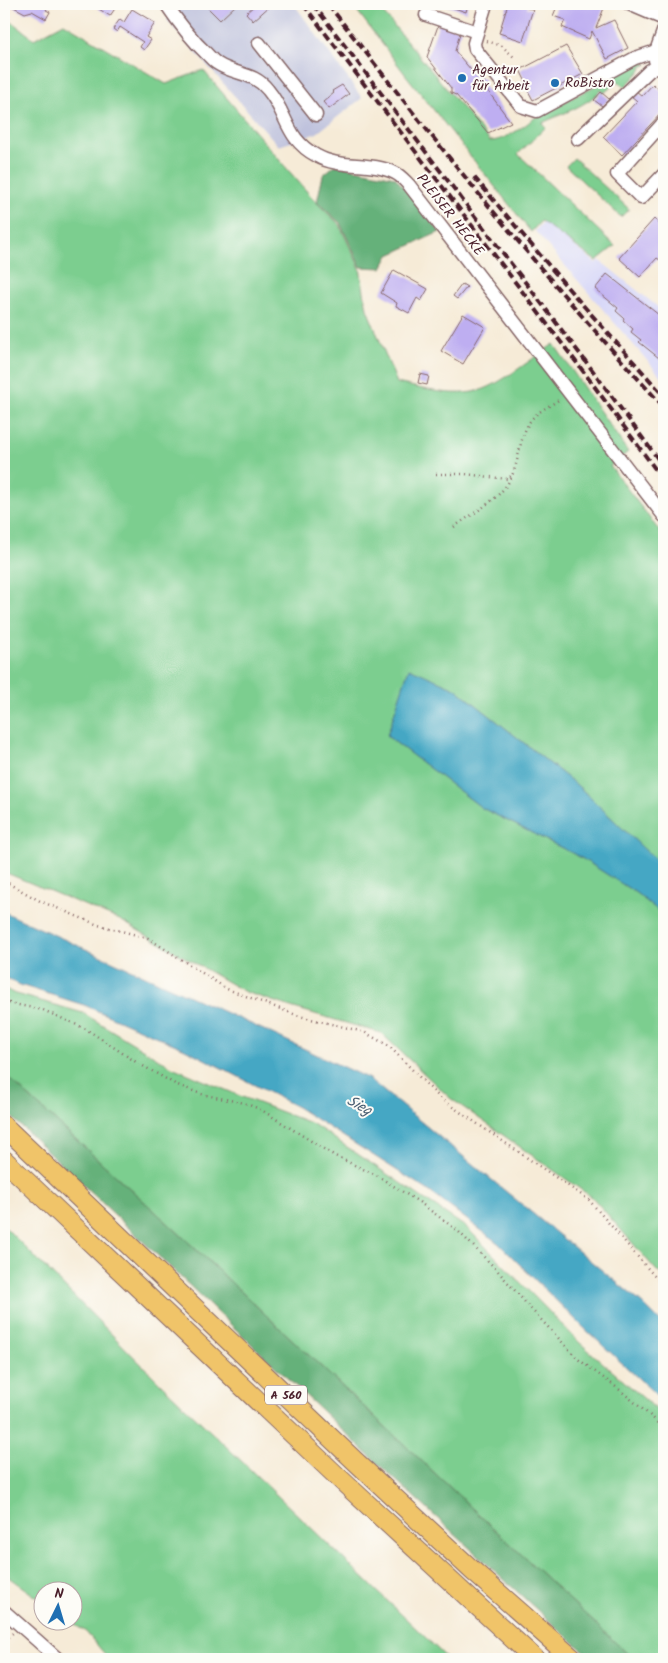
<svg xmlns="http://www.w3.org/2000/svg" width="668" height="1663" viewBox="0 0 668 1663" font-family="Kalam,sans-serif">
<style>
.built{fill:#d7d7f8}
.industrial{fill:#bfc2dd}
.green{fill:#7cce8f;stroke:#63765d}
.forest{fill:#65b17a;stroke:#586852}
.water{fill:#44a7c4;stroke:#476378}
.building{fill:#beaef1}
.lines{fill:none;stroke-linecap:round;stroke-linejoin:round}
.minor-casing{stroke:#866667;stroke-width:15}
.highway-casing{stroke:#866667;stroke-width:21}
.path{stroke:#866667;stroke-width:2.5;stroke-dasharray:1 4;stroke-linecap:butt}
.minor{stroke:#fff;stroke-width:12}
.highway{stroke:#f0c469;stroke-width:19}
.rail{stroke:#4a1f2b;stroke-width:4;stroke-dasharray:8 4;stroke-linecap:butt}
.poi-dot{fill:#1f6fb2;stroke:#fdfcf7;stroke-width:2}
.labels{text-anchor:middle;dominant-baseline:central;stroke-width:4;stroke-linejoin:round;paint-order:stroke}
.shield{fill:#fdfcf7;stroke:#806168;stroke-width:1}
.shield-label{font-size:12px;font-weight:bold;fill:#4a1f2b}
.poi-label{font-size:14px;fill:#4a1f2b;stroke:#fdfcf7;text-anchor:start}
.street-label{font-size:14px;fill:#4a1f2b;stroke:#fdfcf7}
.water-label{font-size:15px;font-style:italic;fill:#475c70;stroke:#fdfcf7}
</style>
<rect width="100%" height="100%" fill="#fdfcf7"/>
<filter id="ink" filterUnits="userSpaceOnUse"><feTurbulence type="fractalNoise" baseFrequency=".02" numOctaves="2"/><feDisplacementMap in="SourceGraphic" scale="10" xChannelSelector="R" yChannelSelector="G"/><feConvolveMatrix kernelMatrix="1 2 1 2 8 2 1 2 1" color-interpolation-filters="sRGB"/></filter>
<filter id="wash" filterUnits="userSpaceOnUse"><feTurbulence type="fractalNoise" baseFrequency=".0096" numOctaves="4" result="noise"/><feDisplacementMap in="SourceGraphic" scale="20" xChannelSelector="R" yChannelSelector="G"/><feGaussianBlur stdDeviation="1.12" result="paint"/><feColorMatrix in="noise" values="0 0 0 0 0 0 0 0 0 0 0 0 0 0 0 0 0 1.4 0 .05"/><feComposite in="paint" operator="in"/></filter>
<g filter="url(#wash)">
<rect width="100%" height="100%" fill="#f6ebd7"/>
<path class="built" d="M543,222L596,263L599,260L664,312V380L535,231Z"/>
<path class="industrial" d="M182,4H294L362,98L317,133L279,146L167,20Z"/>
<g class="green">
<path d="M352,4H376L490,141C505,141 526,125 537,116L641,62L647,64L641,67L642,69L625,87L618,81L604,93L601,90C587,106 561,114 542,123L546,127L518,154L615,246L596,261L541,221L531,232L405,74Z"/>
<path d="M4,16L34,39L64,23L166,84L203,70L282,163L317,203L339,224L360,268L367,309L397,383C423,389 455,398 481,390C501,384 535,356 554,344L628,452L610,466L664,537V868L578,786L455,688L409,669L387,736L482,808L580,857L636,893L664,915V1276L656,1270L593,1198L450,1098L381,1033L294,1008L245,992L120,920L4,872Z"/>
<path d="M574,158L629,209L621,217L566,166Z"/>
<path d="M4,988L13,993L83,1013L172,1067L240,1096L313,1124L467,1228L580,1343L664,1416V1659H633L171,1226L4,1074Z"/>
<path d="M4,1226L161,1384L448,1659H109L86,1632L69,1621L72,1620V1590H42V1601L4,1574Z"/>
</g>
<g class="forest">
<path d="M335,165L395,177L440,232L389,255L382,268L361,267L340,223L317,202L323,175Z"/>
<path d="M4,1074L171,1226L633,1659H593L560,1631L376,1462L4,1110Z"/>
</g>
<g class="water">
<path d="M409,668L455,688L578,786L664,868V915L636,893L580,857L482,808L387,736Z"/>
<path d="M4,912L251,1024L369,1079L643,1304L664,1325V1402L584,1328L498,1243L426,1189L297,1107L185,1049L84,1005L20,985L4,977Z"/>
</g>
<g id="blocks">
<g class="building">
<path d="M8,4H50L46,10L50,12L46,19L32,11L25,13Z"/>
<path d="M91,4H118L110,16Z"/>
<path d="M204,4H237L220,20Z"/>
<path d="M256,4H272L253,21L246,13Z"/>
<path d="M442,4H468L466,12Z"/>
<path d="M508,4H529L527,8L533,9L523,41L499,33Z"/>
<path d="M558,4H592L604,8L596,28L614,20L628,48L607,59L592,31L589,39L562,27L565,20L553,16Z"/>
<path d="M132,9L155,23L146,37L151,40L144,50L140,47L143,42L120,27L117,32L113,29L120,19L124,22Z"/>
<path d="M439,23L461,30L455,51L477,77L484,79V86L511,122L488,133L456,95L451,93V88L427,57Z"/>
<path d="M566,46L583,74L533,100L524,83L526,82L520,70Z"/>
<path d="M653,84L664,94V110L622,155L603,137L637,101L630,95L635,90L642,96Z"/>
<path d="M342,85L349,94L329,109L323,102L334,93L332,91Z"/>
<path d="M601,92L609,99L602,106L594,100Z"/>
<path d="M654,219L664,228V267L661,264L663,262L657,258L640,277L619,258Z"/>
<path d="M394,270L428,289L421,301L417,298L409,313L396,306L397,303L381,293Z"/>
<path d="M607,274L664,319V362L639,342L641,340L631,332L633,329L623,320L624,318L616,311L618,308L595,289Z"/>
<path d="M462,284L467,287L457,299L453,296Z"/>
<path d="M463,314L485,327L463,364L441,351Z"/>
<path d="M420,374L429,376L427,385L418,383Z"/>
</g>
</g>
</g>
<g filter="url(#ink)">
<use href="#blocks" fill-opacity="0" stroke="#866667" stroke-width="1"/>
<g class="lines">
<g class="minor-casing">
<g id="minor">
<path d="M166,4C178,22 191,39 207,54C210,57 214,62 218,64C235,75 254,72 268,90C288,114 285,139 317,156C339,169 371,161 395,173C400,175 405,181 409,185L664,516"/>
<path d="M486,4L474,43L475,49L521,106L537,111L635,58L656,51"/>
<path d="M629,4L664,19"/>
<path d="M426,15L477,32"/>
<path d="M259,43L316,115"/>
<path d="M655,60L656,51L664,29"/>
<path d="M664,122L617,174L641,198L664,174"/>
<path d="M578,139L650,70L659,66"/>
<path d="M4,1611L58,1659"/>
</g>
</g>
<g class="highway-casing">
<g id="highway">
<path d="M4,1126L354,1460L472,1570L573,1659"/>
<path d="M4,1160L339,1478L535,1659"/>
</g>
</g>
<g class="path">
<path d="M487,41L502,46L516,59"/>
<path d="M436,474H465L507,479L511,476"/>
<path d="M454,527C472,514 493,503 506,486C521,466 517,439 531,420C538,411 550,406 560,399"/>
<path d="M4,881L40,901L98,925L148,938L227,989L299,1016L364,1032L389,1046L441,1099L589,1200L656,1278L664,1284"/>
<path d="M4,1002L43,1010L86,1029L136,1062L175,1084L201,1094L244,1103L260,1109L335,1156L376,1175L419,1202L458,1231L497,1270L531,1309L578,1359L620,1390L653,1418L664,1430"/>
<path d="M4,1640L13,1633"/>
<path d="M4,1653L17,1659"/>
</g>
<use href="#minor" class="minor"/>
<use href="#highway" class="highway"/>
<g class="rail">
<path d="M303,4L586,375L664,481"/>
<path d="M313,4L593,371L664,467"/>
<path d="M328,4C435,142 545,279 664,407"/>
<path d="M474,177L573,294L664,396"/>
</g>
</g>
</g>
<g class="poi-dot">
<circle cx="462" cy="78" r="5"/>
<circle cx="555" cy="83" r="5"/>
</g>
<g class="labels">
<rect class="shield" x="265" y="1385.5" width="42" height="19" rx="4"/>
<g class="shield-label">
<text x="286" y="1395">A 560</text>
</g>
<g class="poi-label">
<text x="472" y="70">Agentur<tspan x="472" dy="16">für Arbeit</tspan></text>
<text x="565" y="83">RoBistro</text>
</g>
<g class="street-label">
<text transform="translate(450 215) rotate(52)">PLEISER HECKE</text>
</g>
<g class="water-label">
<text transform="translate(359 1106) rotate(28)">Sieg</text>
</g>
</g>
<rect width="668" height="1663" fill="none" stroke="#fdfcf7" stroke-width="20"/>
<g transform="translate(58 1606) rotate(5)"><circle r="24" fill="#fdfcf7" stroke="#b5a4a5"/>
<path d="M0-4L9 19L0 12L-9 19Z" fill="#1f6fb2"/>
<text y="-8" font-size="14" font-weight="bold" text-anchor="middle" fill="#4a1f2b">N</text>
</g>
</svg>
